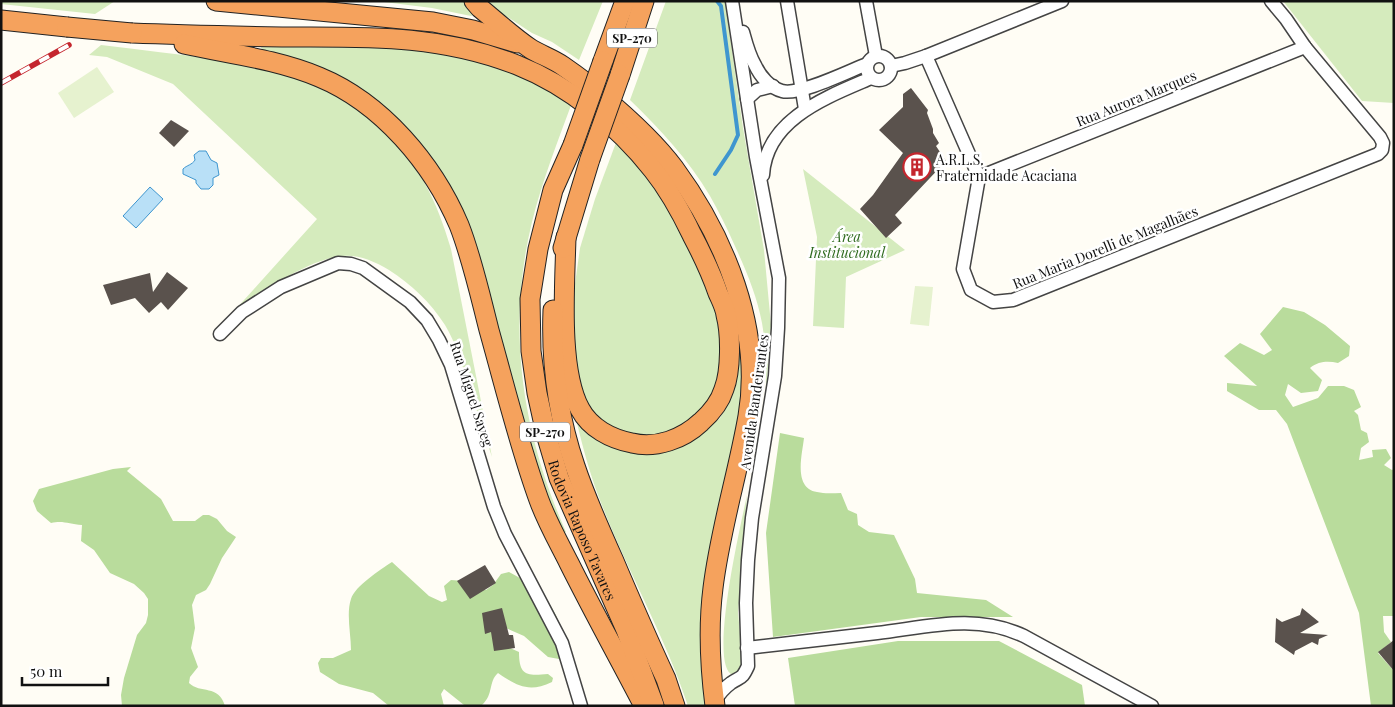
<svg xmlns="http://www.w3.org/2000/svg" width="1395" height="707" viewBox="0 0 1395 707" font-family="'Playfair Display',serif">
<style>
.green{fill:#d5ebbd}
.forest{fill:#b9dc9c}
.pitch{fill:#e6f2cf}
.water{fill:#b9e0f7;stroke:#3f96cf}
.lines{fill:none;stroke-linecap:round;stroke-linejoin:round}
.stream{stroke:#3f96cf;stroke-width:4}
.building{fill:#5a524d}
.minor-casing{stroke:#444;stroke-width:15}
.highway-casing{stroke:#222;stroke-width:21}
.minor{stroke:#fff;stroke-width:12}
.highway{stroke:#f5a25d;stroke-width:19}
.rail-casing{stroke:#c4262e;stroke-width:5.5}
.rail{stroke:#fff;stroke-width:4;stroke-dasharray:11;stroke-linecap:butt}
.highway-bridge-casing{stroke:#222;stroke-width:21;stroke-linecap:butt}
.highway-bridge{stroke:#f5a25d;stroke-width:19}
.labels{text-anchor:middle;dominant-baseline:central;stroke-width:5;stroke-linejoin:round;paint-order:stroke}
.shield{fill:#fff;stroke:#585858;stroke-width:1}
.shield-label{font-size:12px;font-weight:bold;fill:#111}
.street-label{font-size:14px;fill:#111;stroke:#fff}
.poi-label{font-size:14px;fill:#111;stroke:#fff;text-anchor:start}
.park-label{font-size:14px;font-style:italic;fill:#2f6b1f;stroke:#fff}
</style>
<rect width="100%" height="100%" fill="#fffdf5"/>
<g class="green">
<path d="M1,1H115L95,14L1,4Z"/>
<path d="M376,1H464L475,14L471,16L432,8Z"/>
<path d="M483,1H603L579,60L552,42L532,33Z"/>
<path d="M666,1H725L743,128L764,250L771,325L766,392C766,369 766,346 762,323C757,296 746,270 734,244C727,228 719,212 710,196C689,160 660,129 630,100Z"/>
<path d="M1283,1H1394V103L1362,101Z"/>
<path d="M382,42L485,60L573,100C558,141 542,181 532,222C506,328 522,433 566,532L563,533L533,464L494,322L420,146L262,50L261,47Z"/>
<path d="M101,45C140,50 180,54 219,60C234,62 249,63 264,67C330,84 388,122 424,182C436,203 444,226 451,249L492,457C484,433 476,409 469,385C462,365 456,343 445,325C431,303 411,284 389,270C372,260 355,253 335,257C301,264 265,291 235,310L317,219L173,84L107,57L89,55Z"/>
<path d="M617,140L647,170L694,250L721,325L723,361L714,394L681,431L643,438L605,426L592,413L582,394L577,373L573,335L574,291L580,248L595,199Z"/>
<path d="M662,159L720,257L741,321L745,392L708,706H688C664,633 625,567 598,495C588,468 581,440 574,411L664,450L687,444L704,432L720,418L730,399L735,377L736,356Z"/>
<path d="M803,169L905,250L846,277L844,328L813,326L817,237Z"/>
<path d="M747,495L738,613L743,661L741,670L733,675C707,668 742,519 747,495Z"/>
</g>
<g class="forest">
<path d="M1283,307L1304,312L1325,325L1350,346L1349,356L1338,363C1328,361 1319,361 1310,368L1322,380L1318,391L1301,393L1288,384L1285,395L1293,407L1318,398L1328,386H1344L1354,390L1361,407L1354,411L1358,415L1361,430L1367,433L1369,442L1361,448L1359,460L1373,457L1372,450L1386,449L1391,458L1384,465L1392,470L1394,469V616H1383L1384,632L1391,642L1378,653L1394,671V706H1371L1359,613L1287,424L1276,410H1259L1227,391V383L1257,386L1224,356L1240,343L1264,355L1272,350L1260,334Z"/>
<path d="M780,433L804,438C802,455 793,488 817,492C825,494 833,493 841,493L848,510L857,514L858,525L869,532L894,535L915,579L917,593L986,600L1013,617H921L773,637L766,533Z"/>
<path d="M131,467L127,471L161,499L173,521H195L203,515H209L217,519L227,531L236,537L222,558L210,584L206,590L196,595L192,605L195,628L191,648L198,667L190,677L189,683C200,694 219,684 225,706H122L121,695L124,678L137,635L146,623L148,615V599L144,593L134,584L110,573L94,550L81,541L82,525C69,524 63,520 51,523L37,511L33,501L39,489L113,469Z"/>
<path d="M392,562L429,596L442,602L447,600L444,586L451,580L464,581L478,588L486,590L493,585L501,574L509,572C518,577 528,582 536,588C553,603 567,633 565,655L559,659L548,657L524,636L506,628L510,648L519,652C519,676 527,676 548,674L553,678L552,682C529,693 517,686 498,673C488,682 494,694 482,705H464L444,689L441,694L444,706H389L373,693L339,684L320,672L318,663L321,658H333L351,650C351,634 346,614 351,599C355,586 380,570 392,562Z"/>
<path d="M898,641H999L1082,685L1085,706H795L788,658Z"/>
</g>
<g class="pitch">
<path d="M97,67L114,92L74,118L58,93Z"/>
<path d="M915,286L933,287L929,326L910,324Z"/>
</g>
<g class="water">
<path d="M199,151H206L211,160L217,163L219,175L213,178V185L209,189H201L196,183V180L183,174V169C187,165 192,165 195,160L194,155Z"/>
<path d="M150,187L163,199L136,228L123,216Z"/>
</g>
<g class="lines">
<path class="stream" d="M715,174L731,150L738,135L721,6L717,1"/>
</g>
<g class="building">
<path d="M911,88L928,110L927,113L933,129V133L939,143L936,146L946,161L895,215L902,223L886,238L860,209L873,195L903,153L879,130L903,107V94Z"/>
<path d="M171,120L189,131L174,147L159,133Z"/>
<path d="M167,272L188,288L168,310L161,302L149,313L135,298L111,305L103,285L150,273L153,292Z"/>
<path d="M485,565L496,583L470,599L457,581Z"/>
<path d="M502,608L509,635H513L515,648L494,651L491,632L485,634L482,613Z"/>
<path d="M1302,608L1319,622L1300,633L1328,635L1319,639L1318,645L1312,642L1295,651L1294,655L1275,642L1276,618L1282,622L1300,615Z"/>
<path d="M1394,640V671L1378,652Z"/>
</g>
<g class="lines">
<g class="minor-casing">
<g id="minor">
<path d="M787,1L805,109"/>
<path d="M866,1L876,56"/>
<path d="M743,32C746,43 749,55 755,65C760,76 770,88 782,91C799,96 849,71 867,64"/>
<circle cx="879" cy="68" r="12"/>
<path d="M926,56L979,177L963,269L971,290L993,302L1013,300L1378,154L1382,150L1383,143L1380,137L1305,47L1286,19L1271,1"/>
<path d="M891,66L905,63L926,56L1062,1"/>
<path d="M747,99L757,90L773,86"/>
<path d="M763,175C766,119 827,97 871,78"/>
<path d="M979,177L1305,47"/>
<path d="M220,334L242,312L281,287L338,263L351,264L363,268L410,302L427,320L439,340L451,365L494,507L505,534L562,643L581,706"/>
<path d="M747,648C790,643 834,638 877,633C928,627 975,613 1024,636L1152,706"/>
<path d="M714,702C719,694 724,688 731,683C742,676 742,679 748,666L746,603L748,560L752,518L775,376L778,328L779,278L756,157L732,1"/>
</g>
</g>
<g class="highway-casing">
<g id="highway">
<path d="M216,1L433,22L473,30L517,43"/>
<path d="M474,1L480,8C496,21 513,37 531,49C541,55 553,59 563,66C576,75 590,85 602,96C627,117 654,141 674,168C724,236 763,329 748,416C738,473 720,530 713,588C708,627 710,667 715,706"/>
<path d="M1,20L67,27"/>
<path d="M132,33C182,35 232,36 282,37C366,37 438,34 517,65C570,86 618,126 653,170C669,190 681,212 692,235C702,254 711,273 718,293C721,300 725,307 726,315C731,334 731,371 724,389C720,402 710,414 701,422C683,439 656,449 632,443C611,439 590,428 580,409C558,369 565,283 566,237"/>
<path d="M184,44C229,54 276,59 319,77C382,103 433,164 459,225C472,258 480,295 489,330C505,387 519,445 539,500C547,522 559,543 569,563C593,611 619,658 644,706"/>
<path d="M603,61L625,1"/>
<path d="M620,75L644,1"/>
<path id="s1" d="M573,145L553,190L538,249L530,299L531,351L537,393L546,434L559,478L626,630L654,705"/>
<path d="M563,248L590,159"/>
<path d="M553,310C551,362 558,416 575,466C586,499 600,530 614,561C631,601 648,640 666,679L675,706"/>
</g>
</g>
<use href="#minor" class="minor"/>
<use href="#highway" class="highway"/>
<g class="rail-casing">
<path id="rail" d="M1,83L69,45"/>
</g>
<use href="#rail" class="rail"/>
<g class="highway-bridge-casing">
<g id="highway-bridge">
<path d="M67,27L132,33"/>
<path d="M573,145L603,61"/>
<path d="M590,159L620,75"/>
</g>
</g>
<use href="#highway-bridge" class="highway-bridge"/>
</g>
<defs>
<g id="building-ring" transform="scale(1.4375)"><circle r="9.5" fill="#fff" stroke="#c4262e" stroke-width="1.5"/><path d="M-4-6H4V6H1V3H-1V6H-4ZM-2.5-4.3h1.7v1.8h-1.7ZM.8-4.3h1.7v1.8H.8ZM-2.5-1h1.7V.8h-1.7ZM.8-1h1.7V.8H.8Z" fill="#c4262e"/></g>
</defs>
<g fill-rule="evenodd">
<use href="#building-ring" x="917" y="167"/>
</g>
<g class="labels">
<g class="shield">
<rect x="607" y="28.5" width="50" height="19" rx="4"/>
<rect x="520" y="422.5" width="50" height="19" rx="4"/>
</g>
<g class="shield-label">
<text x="632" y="38">SP-270</text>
<text x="545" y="432">SP-270</text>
</g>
<g class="street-label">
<text transform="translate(1136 98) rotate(-22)">Rua Aurora Marques</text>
<text transform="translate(1105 247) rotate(-22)">Rua Maria Dorelli de Magalhães</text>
<text transform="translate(472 394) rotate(72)">Rua Miguel Sayeg</text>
<text transform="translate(754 402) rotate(-82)">Avenida Bandeirantes</text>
<text stroke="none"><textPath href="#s1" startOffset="400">Rodovia Raposo Tavares</textPath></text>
</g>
<g class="poi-label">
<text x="936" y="159">A.R.L.S.<tspan x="936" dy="16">Fraternidade Acaciana</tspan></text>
</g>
<g class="park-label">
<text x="847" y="236">Área<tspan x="847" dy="16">Institucional</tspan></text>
</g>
</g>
<rect width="1395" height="707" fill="none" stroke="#111111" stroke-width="5"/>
<path d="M22 677v8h86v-8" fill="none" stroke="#111111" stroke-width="2.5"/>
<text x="30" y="677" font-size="15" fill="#111111" stroke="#ffffff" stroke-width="4" paint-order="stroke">50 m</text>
</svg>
